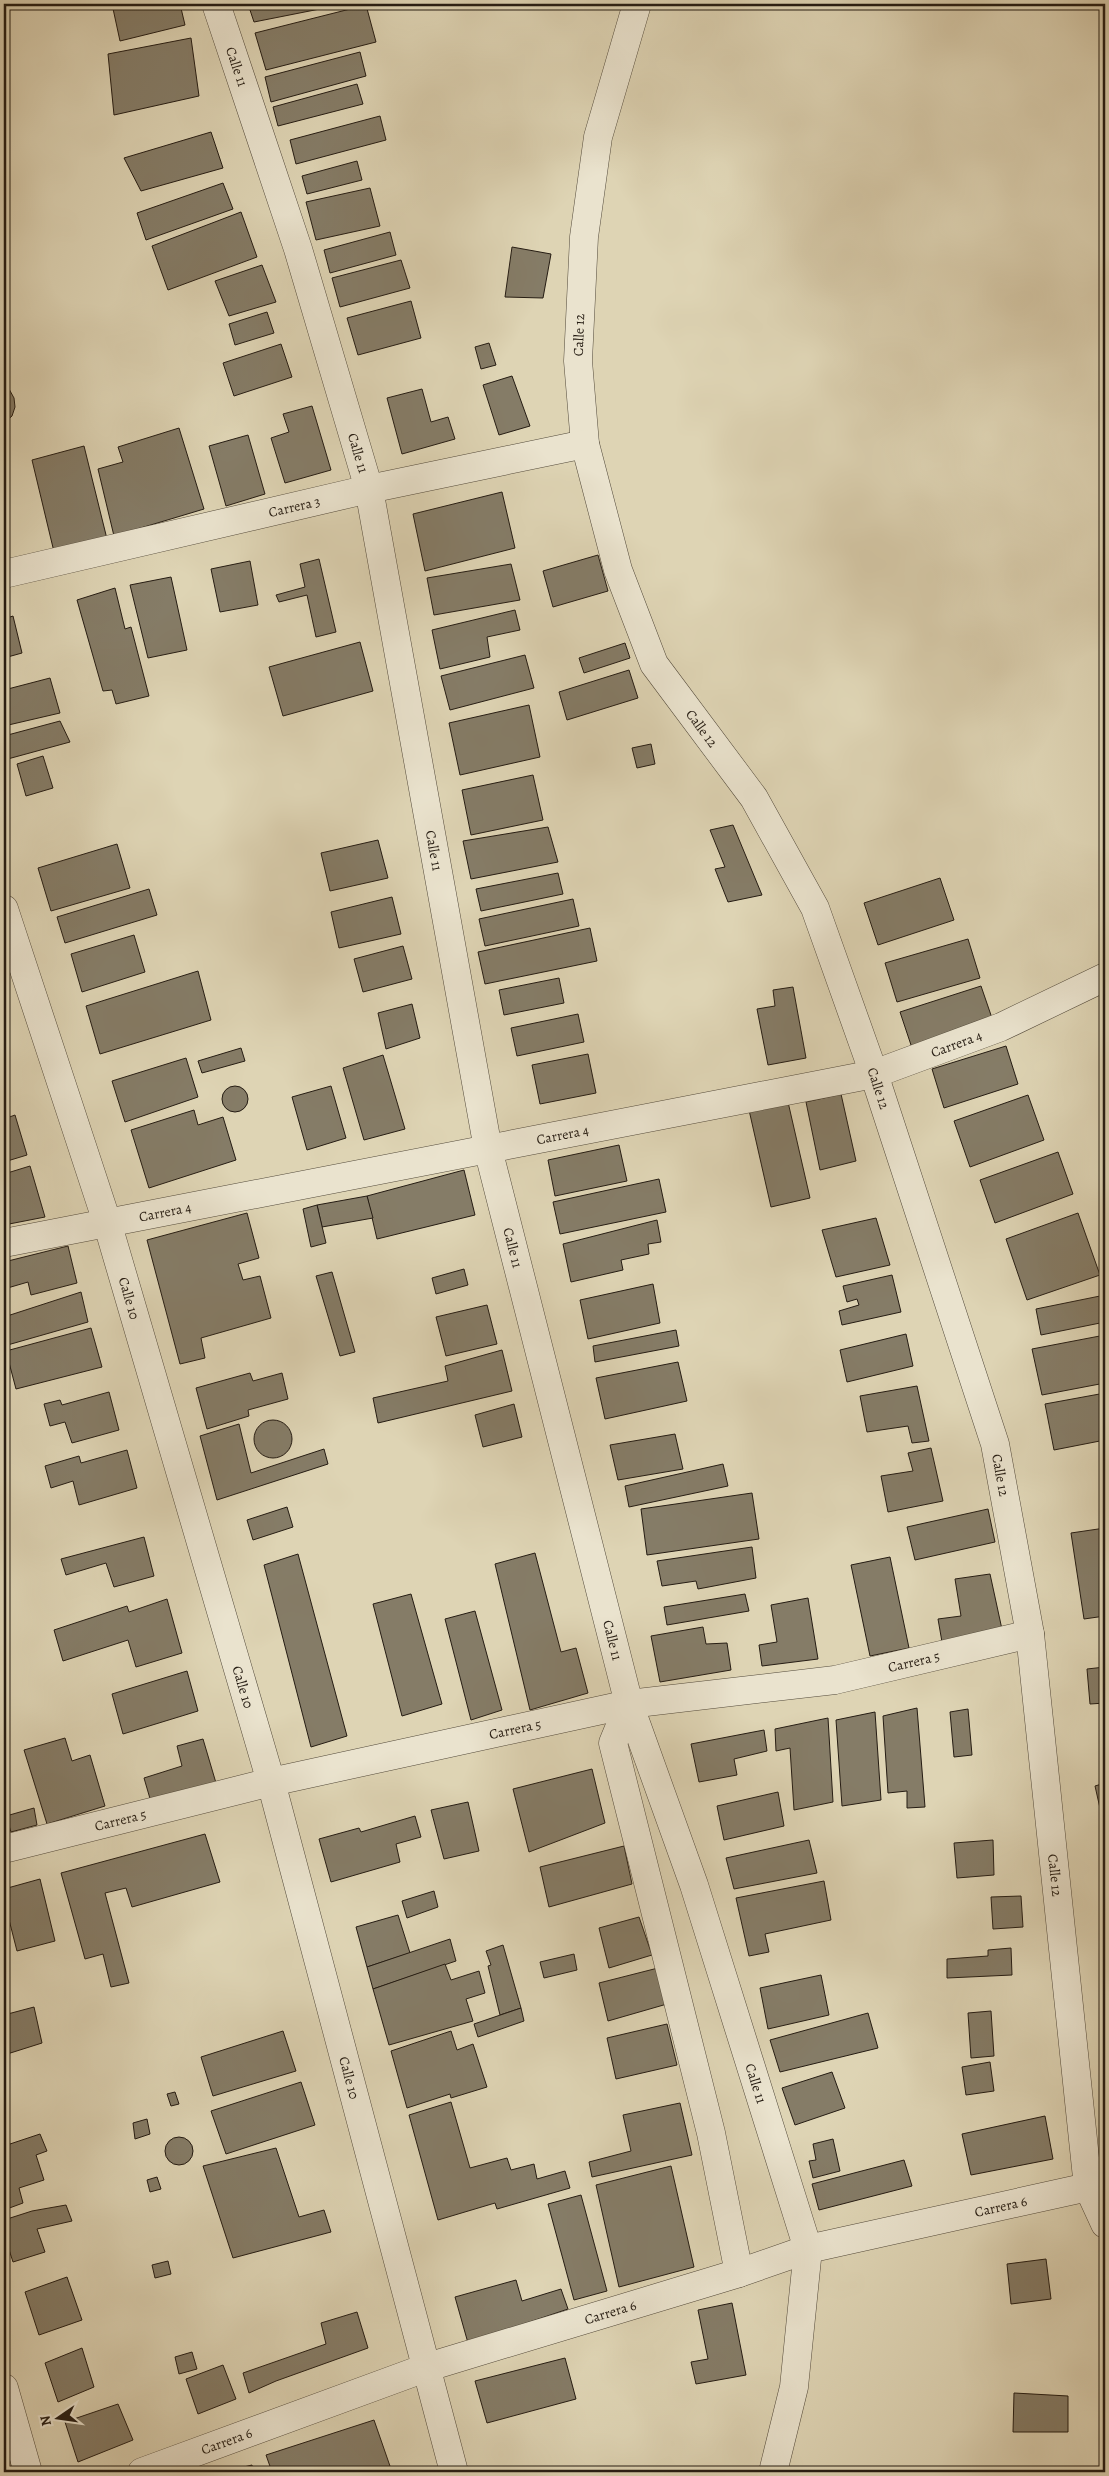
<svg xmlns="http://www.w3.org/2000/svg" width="1109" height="2476" viewBox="0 0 1109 2476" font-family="Alegreya,serif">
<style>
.building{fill:#857c67;stroke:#251c13}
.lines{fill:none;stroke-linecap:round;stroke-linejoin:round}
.minor-casing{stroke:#534a3b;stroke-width:29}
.minor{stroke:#eae3ce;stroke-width:28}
.labels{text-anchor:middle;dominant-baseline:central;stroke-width:4;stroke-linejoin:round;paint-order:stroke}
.street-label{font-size:14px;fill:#251c13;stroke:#eae3ce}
</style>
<rect width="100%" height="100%" fill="#ded4b4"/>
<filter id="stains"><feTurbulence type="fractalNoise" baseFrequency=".004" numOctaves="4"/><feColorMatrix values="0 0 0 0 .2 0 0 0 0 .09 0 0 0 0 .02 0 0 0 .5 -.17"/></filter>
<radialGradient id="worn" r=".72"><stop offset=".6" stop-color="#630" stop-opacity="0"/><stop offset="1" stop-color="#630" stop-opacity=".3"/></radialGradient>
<g class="building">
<path d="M112,4H180L185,25L120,41Z"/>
<path d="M248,4H345L254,22Z"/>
<path d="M366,5L376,42L266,70L255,33Z"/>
<path d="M191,38L199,96L114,115L108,54Z"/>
<path d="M360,52L366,76L271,102L265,77Z"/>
<path d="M357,84L363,104L278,126L273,107Z"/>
<path d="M380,116L386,140L296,164L290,140Z"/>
<path d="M211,132L223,168L141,191L124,158Z"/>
<path d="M357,161L362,180L307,194L302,176Z"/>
<path d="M223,183L233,209L146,240L137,213Z"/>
<path d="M370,188L380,226L316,240L306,202Z"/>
<path d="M241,212L257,257L168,290L152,246Z"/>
<path d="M390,232L396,255L330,273L324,250Z"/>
<path d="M512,247L551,254L543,298L505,297Z"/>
<path d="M401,260L410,288L340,307L332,278Z"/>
<path d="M262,265L276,302L229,316L215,281Z"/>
<path d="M411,301L421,338L358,355L347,318Z"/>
<path d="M267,312L274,333L235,345L229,324Z"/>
<path d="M489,343L496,365L481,369L475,347Z"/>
<path d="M281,344L292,377L234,396L223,363Z"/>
<path d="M512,376L530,426L499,435L483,385Z"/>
<path d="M4,386L9,389L14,398L15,407L12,416L4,423Z"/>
<path d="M422,389L431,422L448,417L455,439L402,454L387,398Z"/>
<path d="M312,406L331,470L285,483L271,438L289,432L283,414Z"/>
<path d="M179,428L204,509L114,536L98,469L123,462L118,447Z"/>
<path d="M248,435L265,494L226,506L209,446Z"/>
<path d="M84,446L108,543L55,556L32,460Z"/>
<path d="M502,492L515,548L425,571L413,514Z"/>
<path d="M598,555L608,591L553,607L543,571Z"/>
<path d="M319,559L336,632L316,637L307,595L279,602L276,595L305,587L300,564Z"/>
<path d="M250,561L258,605L220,612L211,569Z"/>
<path d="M511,564L520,600L434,615L427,578Z"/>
<path d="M171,577L187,650L148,658L130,585Z"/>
<path d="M115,588L125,629L131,627L149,696L116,704L112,690L103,691L77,600Z"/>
<path d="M515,610L520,630L487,637L490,657L440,669L432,630Z"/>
<path d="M13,616L22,653L4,658V619Z"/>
<path d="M360,642L373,691L283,716L269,667Z"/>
<path d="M625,643L630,658L584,673L579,658Z"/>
<path d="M525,655L534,688L450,710L441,676Z"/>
<path d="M629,670L638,698L567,720L559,692Z"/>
<path d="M50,678L60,713L4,726V690Z"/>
<path d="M529,705L540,757L460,775L449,723Z"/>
<path d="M60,721L70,742L4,760V736Z"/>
<path d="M651,744L655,764L637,768L632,748Z"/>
<path d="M43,756L53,788L26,796L17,764Z"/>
<path d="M533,775L543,820L471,835L462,790Z"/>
<path d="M733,825L762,895L728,902L715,869L725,867L710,830Z"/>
<path d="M548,827L558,862L471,879L463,841Z"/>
<path d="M378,840L388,878L330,891L321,853Z"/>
<path d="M117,844L130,888L51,911L38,868Z"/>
<path d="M558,873L563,894L481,911L476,889Z"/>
<path d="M940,878L954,920L878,945L864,903Z"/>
<path d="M149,889L157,915L65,943L57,917Z"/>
<path d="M392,897L401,934L339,948L331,912Z"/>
<path d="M573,899L579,926L485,946L479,919Z"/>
<path d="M590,928L597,961L485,984L478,952Z"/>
<path d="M134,935L145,972L82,992L71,954Z"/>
<path d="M968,939L980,978L897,1002L885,963Z"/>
<path d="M403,946L412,979L363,992L354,959Z"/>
<path d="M198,971L211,1020L100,1054L86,1006Z"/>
<path d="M559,978L564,1003L504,1015L499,990Z"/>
<path d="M981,986L993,1021L912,1048L900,1012Z"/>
<path d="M793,987L806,1058L768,1065L757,1009L775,1006L773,990Z"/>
<path d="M412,1004L420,1038L386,1049L378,1013Z"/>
<path d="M578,1014L584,1042L517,1056L511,1028Z"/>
<path d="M1006,1046L1018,1084L944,1108L932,1069Z"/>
<path d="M241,1048L245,1061L202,1073L198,1061Z"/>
<path d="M588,1054L596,1093L540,1104L532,1065Z"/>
<path d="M383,1055L405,1129L364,1140L343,1068Z"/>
<path d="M186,1058L198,1097L125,1122L112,1081Z"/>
<path d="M331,1086L346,1138L307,1150L292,1097Z"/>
<circle cx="235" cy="1099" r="13"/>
<path d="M841,1094L856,1161L820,1170L806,1102Z"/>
<path d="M1028,1095L1044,1140L970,1167L954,1121Z"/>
<path d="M788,1102L810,1198L771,1207L749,1110Z"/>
<path d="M194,1110L198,1125L223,1117L236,1160L149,1188L131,1130Z"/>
<path d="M15,1115L27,1155L4,1162V1119Z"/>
<path d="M619,1145L627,1181L555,1196L548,1160Z"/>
<path d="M1058,1152L1073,1194L995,1223L980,1180Z"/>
<path d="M30,1166L45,1217L4,1225V1174Z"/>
<path d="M464,1170L475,1215L377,1239L367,1196Z"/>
<path d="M659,1179L666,1212L560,1234L553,1202Z"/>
<path d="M367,1196L373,1218L322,1227L317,1205Z"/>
<path d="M317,1205L326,1243L311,1247L303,1209Z"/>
<path d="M247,1213L259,1258L238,1264L243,1280L260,1276L271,1318L201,1338L205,1358L180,1364L147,1240Z"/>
<path d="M1078,1213L1100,1275L1027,1300L1006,1239Z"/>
<path d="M876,1218L890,1265L836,1277L822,1230Z"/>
<path d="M657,1220L661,1242L648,1244L649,1254L621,1260L623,1270L571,1282L563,1244Z"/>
<path d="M68,1246L77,1283L31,1295L28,1282L4,1289V1262Z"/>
<path d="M464,1269L468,1285L436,1294L432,1278Z"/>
<path d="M332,1272L355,1352L340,1356L316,1276Z"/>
<path d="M892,1275L901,1312L842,1325L839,1311L859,1305L857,1299L847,1302L843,1286Z"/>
<path d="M653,1284L660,1323L588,1339L580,1300Z"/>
<path d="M81,1292L88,1322L4,1346V1317Z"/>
<path d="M1100,1296L1105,1322L1041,1335L1036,1309Z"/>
<path d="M487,1305L497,1344L446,1356L436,1317Z"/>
<path d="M91,1328L102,1367L16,1389L6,1351Z"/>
<path d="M676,1330L679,1346L595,1362L593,1346Z"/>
<path d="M906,1334L913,1366L847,1382L840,1350Z"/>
<path d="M1105,1335V1383L1042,1395L1032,1349Z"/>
<path d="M502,1350L512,1391L378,1423L373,1398L448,1381L445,1366Z"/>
<path d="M678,1362L687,1401L605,1419L596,1378Z"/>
<path d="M250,1373L253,1381L282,1373L288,1399L248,1410L249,1416L207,1429L196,1388Z"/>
<path d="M917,1386L929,1441L912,1443L908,1426L867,1432L860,1396Z"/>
<path d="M109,1392L119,1430L72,1443L65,1422L50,1426L44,1404L60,1400L62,1405Z"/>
<path d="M1105,1393V1440L1054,1450L1045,1404Z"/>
<path d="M514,1404L522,1437L483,1447L475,1415Z"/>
<circle cx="273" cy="1439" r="19"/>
<path d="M239,1424L251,1473L324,1449L328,1464L217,1500L200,1436Z"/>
<path d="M675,1434L683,1469L618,1480L610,1445Z"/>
<path d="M931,1448L943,1501L888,1512L881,1476L913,1471L908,1453Z"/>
<path d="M127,1450L137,1488L79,1505L73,1481L51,1488L45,1466L79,1456L81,1463Z"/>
<path d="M723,1464L728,1486L629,1507L625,1486Z"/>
<path d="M752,1493L759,1539L647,1555L641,1509Z"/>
<path d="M287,1507L293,1527L253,1540L247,1520Z"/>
<path d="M988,1509L995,1542L915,1560L907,1527Z"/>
<path d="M1105,1528V1616L1084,1619L1071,1533Z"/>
<path d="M144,1537L154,1576L114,1587L106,1563L66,1575L61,1559Z"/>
<path d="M752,1547L756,1578L698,1589L696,1581L662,1586L657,1561Z"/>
<path d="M535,1553L561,1652L576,1648L588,1693L530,1710L495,1564Z"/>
<path d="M298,1554L347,1736L311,1747L264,1565Z"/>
<path d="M890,1557L909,1648L870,1656L851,1565Z"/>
<path d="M990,1574L1003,1634L942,1642L938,1619L961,1616L955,1579Z"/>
<path d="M411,1594L442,1704L402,1716L373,1604Z"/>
<path d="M745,1594L749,1611L667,1625L664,1607Z"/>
<path d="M808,1598L818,1659L762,1666L759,1645L777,1642L771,1605Z"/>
<path d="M167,1599L182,1653L136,1667L128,1640L63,1661L54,1630L127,1606L129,1612Z"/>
<path d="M475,1611L502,1710L471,1720L445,1619Z"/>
<path d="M703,1627L706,1644L727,1643L731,1670L660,1682L651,1636Z"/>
<path d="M1105,1667V1703L1090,1704L1087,1669Z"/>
<path d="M187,1671L198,1711L123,1734L112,1694Z"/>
<path d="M917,1708L925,1807L907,1808V1791L888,1793L883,1716Z"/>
<path d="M968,1709L972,1755L954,1757L950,1712Z"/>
<path d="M875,1712L881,1800L842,1806L836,1720Z"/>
<path d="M828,1718L833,1802L794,1810L790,1748L776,1751L775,1729Z"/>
<path d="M764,1730L767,1751L734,1759L737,1775L699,1782L691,1744Z"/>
<path d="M65,1738L72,1761L90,1755L105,1806L47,1824L24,1750Z"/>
<path d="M203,1739L216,1783L151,1802L144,1778L182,1766L177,1746Z"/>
<path d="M592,1769L605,1823L529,1852L513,1789Z"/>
<path d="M1105,1783V1826H1104L1095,1786Z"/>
<path d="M778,1792L784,1826L724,1840L717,1806Z"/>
<path d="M468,1802L479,1851L444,1859L431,1810Z"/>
<path d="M34,1808L37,1825L11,1832L6,1816Z"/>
<path d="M415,1816L421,1837L396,1844L400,1862L331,1882L319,1839L359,1828L361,1832Z"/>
<path d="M205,1834L220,1882L132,1907L126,1888L105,1893L129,1983L111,1987L103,1954L85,1959L61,1873Z"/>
<path d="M809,1840L817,1873L734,1889L726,1858Z"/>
<path d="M993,1840L994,1875L957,1878L954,1843Z"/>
<path d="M624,1846L632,1884L549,1907L540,1867Z"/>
<path d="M40,1879L55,1941L17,1951L4,1900V1889Z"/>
<path d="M824,1881L831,1920L765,1934L769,1952L749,1956L736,1898Z"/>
<path d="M434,1891L438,1907L407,1918L402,1901Z"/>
<path d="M1021,1896L1023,1927L993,1929L991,1897Z"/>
<path d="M398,1915L410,1953L367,1967L356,1927Z"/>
<path d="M639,1917L652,1955L609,1968L599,1928Z"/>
<path d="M450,1939L456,1961L373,1989L367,1967Z"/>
<path d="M503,1945L521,2008L500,2015L488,1966L491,1965L486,1951Z"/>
<path d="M1011,1948L1012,1975L947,1978V1959L988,1956V1950Z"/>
<path d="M574,1954L577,1970L544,1978L540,1962Z"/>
<path d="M445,1964L451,1980L479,1971L485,1993L466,1999L473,2021L389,2045L373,1989Z"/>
<path d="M658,1968L667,2004L608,2021L599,1983Z"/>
<path d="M821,1975L829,2015L768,2029L760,1988Z"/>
<path d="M34,2007L42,2043L4,2055L9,2069L4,2071V2015Z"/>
<path d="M521,2008L524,2021L478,2037L474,2024Z"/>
<path d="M991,2011L994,2056L971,2058L968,2013Z"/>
<path d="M868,2013L878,2048L780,2072L770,2040Z"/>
<path d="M667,2024L677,2065L616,2079L607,2038Z"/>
<path d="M283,2031L296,2071L213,2096L201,2057Z"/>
<path d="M451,2031L457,2050L473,2044L487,2087L451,2098L450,2094L407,2108L391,2051Z"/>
<path d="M990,2062L994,2091L966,2095L962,2067Z"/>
<path d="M832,2072L845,2108L795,2125L782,2088Z"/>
<path d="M301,2082L315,2125L226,2154L211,2111Z"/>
<path d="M175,2092L179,2104L171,2106L167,2094Z"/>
<path d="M451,2102L470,2168L507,2158L511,2170L534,2164L537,2179L565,2171L570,2188L497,2209L495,2203L438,2220L409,2115Z"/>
<path d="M680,2103L692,2155L592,2177L589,2162L631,2151L623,2115Z"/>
<path d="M1045,2116L1053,2159L971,2175L962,2134Z"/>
<path d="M147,2119L150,2134L135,2139L133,2123Z"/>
<path d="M40,2134L47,2151L36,2155L44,2180L19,2188L23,2203L4,2210V2146Z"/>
<circle cx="179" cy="2151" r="14"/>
<path d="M833,2139L840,2171L813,2178L809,2161L816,2160L813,2144Z"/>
<path d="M276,2148L299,2217L324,2210L331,2232L233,2258L203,2166Z"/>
<path d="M904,2160L912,2186L819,2210L812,2184Z"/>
<path d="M671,2166L694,2267L619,2287L596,2185Z"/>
<path d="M157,2177L161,2189L150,2192L147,2180Z"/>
<path d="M581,2195L607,2291L574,2300L548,2204Z"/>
<path d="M66,2205L72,2221L37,2229L45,2252L13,2262L4,2234V2220L32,2211Z"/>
<path d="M1046,2259L1051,2299L1011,2304L1007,2264Z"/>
<path d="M168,2261L171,2274L155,2278L152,2265Z"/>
<path d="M67,2277L82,2320L39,2335L25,2292Z"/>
<path d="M516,2280L522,2301L561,2289L568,2309L468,2343L455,2297Z"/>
<path d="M732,2303L746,2375L696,2384L691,2362L708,2359L698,2310Z"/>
<path d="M357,2312L368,2348L276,2381L249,2393L243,2373L326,2344L321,2323Z"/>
<path d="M82,2348L94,2387L58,2402L45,2363Z"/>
<path d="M192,2352L197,2369L179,2374L175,2357Z"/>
<path d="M565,2358L576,2399L487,2423L475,2381Z"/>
<path d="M223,2365L236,2399L198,2414L186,2379Z"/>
<path d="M1014,2393L1068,2396V2432H1013Z"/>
<path d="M118,2404L133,2440L78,2462L65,2422Z"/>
<path d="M374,2420L391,2469L381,2472H333L332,2467L314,2472H272L266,2455Z"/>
<path d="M252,2465L253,2472H223Z"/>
<rect x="790" y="2468" width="19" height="4"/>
</g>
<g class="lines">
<g class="minor-casing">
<g id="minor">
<path id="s1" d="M216,4L298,249L369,489L488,1149L629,1704L694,1885L808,2249L794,2387L773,2472"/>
<path id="s2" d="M637,4L598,137L584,237L578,361L585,444L618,570L654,664L754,798L815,908L874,1074L995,1444L1030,1634L1088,2187L1105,2224"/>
<path id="s3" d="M4,574L369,489L585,444"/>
<path id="s4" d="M4,909L107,1222L271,1782L454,2472"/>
<path id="s5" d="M4,1243L874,1074L1001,1027L1105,977"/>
<path d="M629,1704L613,1743L711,2133L739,2273"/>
<path id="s6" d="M4,1849L271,1782L629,1704L835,1680L1030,1634"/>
<path d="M4,2388L28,2472"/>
<path id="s7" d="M142,2472L428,2367L739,2273L808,2249L1088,2187"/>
</g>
</g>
<use href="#minor" class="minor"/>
</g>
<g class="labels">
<g class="street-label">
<text stroke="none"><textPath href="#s1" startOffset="66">Calle 11</textPath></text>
<text transform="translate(579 335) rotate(-88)">Calle 12</text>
<text stroke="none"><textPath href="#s1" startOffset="471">Calle 11</textPath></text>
<text stroke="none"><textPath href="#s3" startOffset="298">Carrera 3</textPath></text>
<text stroke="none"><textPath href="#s2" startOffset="758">Calle 12</textPath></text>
<text stroke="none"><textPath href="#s1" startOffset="876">Calle 11</textPath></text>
<text stroke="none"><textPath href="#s5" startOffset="974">Carrera 4</textPath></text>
<text stroke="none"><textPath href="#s2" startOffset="1162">Calle 12</textPath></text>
<text stroke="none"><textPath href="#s5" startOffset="569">Carrera 4</textPath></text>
<text stroke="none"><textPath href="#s5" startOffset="164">Carrera 4</textPath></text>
<text stroke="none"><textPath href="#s1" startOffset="1281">Calle 11</textPath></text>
<text stroke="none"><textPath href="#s4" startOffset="409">Calle 10</textPath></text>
<text stroke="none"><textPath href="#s2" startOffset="1568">Calle 12</textPath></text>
<text stroke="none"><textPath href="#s1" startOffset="1686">Calle 11</textPath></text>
<text stroke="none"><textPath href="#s6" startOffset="930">Carrera 5</textPath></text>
<text stroke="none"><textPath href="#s4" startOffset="814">Calle 10</textPath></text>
<text stroke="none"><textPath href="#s6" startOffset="525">Carrera 5</textPath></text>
<text stroke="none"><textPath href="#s6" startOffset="120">Carrera 5</textPath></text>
<text stroke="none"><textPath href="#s2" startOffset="1972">Calle 12</textPath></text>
<text stroke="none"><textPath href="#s4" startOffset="1219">Calle 10</textPath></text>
<text stroke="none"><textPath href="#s1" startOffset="2152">Calle 11</textPath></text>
<text stroke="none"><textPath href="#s7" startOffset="900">Carrera 6</textPath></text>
<text stroke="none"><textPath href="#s7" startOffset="495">Carrera 6</textPath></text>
<text stroke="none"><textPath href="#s7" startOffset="90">Carrera 6</textPath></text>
</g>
</g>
<rect width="1109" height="2476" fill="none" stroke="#ded4b4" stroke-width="20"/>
<rect x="5" y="5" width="1099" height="2466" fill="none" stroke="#251c13" stroke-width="2.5"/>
<rect x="10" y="10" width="1089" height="2456" fill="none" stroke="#251c13"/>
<g transform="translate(58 2418) rotate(257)" stroke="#eae3ce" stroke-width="4" paint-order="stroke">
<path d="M0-4L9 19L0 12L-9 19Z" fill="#251c13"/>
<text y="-8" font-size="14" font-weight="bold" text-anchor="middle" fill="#251c13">N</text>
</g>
<rect width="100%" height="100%" filter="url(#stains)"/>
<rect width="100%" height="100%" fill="url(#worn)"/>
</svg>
